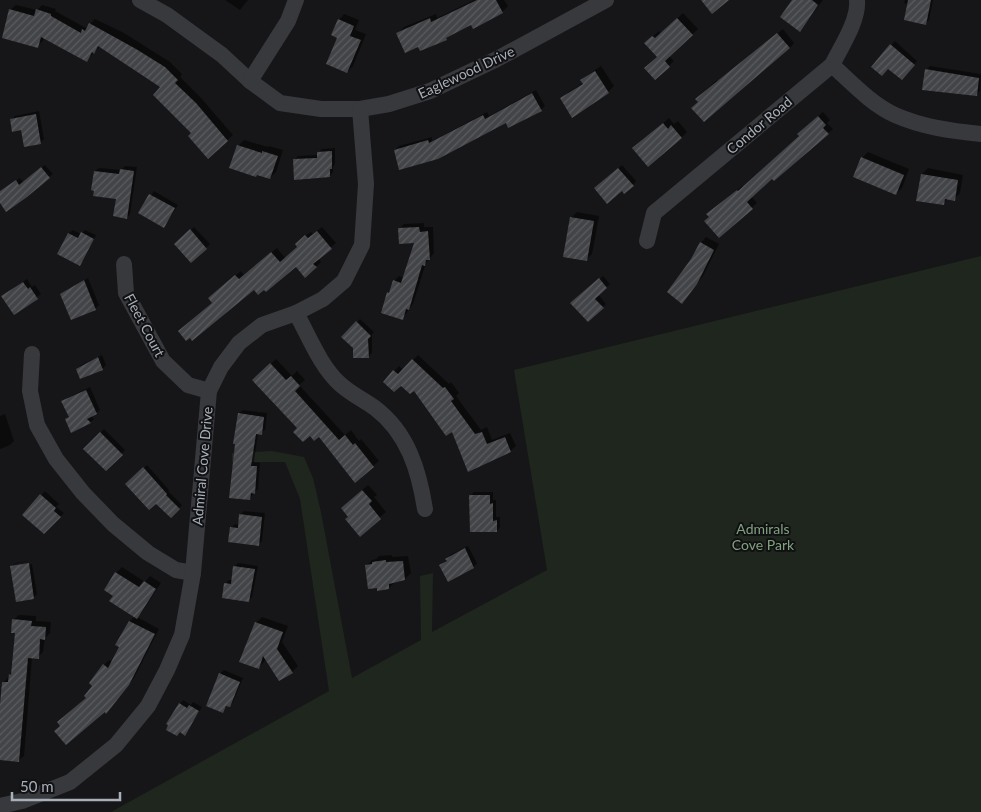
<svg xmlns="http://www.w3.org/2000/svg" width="981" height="812" viewBox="0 0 981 812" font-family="Lato,sans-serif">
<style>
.park{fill:#1e261e}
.shadow{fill:#0007}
.building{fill:url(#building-hatch)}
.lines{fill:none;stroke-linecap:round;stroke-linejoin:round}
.minor{stroke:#37393d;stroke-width:16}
.labels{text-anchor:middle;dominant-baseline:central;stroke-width:4;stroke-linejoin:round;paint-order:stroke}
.street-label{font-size:14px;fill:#a8afb8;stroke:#111113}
.park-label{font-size:14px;fill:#81a27f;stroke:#111113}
</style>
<defs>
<pattern id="building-hatch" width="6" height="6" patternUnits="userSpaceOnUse" patternTransform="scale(1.25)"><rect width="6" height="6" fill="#424448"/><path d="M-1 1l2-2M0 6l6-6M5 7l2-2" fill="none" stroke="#5a5c60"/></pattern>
</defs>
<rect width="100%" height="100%" fill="#161618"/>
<path class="park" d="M981,256V812H111L329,691L300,499L285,462H232V453L272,451L304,457L313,478L321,512L352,678L421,640L420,576L433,573L432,632L547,570L514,370Z"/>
<g class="shadow">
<path d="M225,0H248L240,10Z"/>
<path d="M474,0H504L508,6L502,12L472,23L450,34L446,38L419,46L398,33L404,27L436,14L437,18Z"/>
<path d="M793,0H823L800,30Z"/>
<path d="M905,0H933L929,20L926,23L908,4L904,3Z"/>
<path d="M16,5L37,10L42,5L56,9L55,11L86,28L95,19L124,33L170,62L182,74L180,77L201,98L233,135L208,157L162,87L100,46L87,60L44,37L43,41L37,46L10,10Z"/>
<path d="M683,13L698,29L669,56L674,61L655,78L658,57L646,43L659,31L661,34Z"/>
<path d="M344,14L359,20L355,30L366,34L353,66L347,72L338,37L339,20Z"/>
<path d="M783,29L794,43L790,48L699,102L701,94L717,80L718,82Z"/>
<path d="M895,41L917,61L905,75L888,67L873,66Z"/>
<path d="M601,66L614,86L608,92L561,99L567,93L583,83L582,81L588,75Z"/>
<path d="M930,66L981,74L980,91L976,95L926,70Z"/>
<path d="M536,90L545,106L541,110L506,121L437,158L395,150L399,146L432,137V141L487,112L489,116Z"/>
<path d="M39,111L44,139L40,143L12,119L15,116Z"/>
<path d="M823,112L830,120L827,123L833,129L751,196L757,203L719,236L710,217L712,210L742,186L743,187L800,136L803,129Z"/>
<path d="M669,118L674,124L678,121L687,132L681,138L640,143Z"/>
<path d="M244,140L268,147L269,146L283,150L276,172L270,178L238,146Z"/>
<path d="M335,148V164L333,167V172L330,176L295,159L298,156L319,155V152L322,149Z"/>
<path d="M868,152L909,169L902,188L896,194L862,158Z"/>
<path d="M45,165L53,174L49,177L0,201V191L20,178L23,182Z"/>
<path d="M622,165L636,181L633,185L622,189L599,185Z"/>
<path d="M125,166L137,167L130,214L127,218L118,198L95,171L99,168L121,170Z"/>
<path d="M928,168L963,175L960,193L954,199L948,198L943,204L922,174Z"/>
<path d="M154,191L178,205L164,227L140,213Z"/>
<path d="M577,212L599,216L592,254L586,260L571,218Z"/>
<path d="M424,223V227H433L434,253L426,263L413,304L403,318L388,293L391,290L394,281L399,276L404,278L415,242L399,229L404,224Z"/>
<path d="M194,227L210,244L191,262L175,244Z"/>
<path d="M322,227L336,243L318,258L321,262L316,267L296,265L254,288L213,302L215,293L241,271L244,275L277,248L285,258L299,246L301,239L311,232L313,234Z"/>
<path d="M73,230L81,234L85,230L96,235L83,261L79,264L59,254L69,233Z"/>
<path d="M706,237L719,244L703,276L682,302L692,260L701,243Z"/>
<path d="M603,276L610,284L598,294L606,304L588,321L576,299Z"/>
<path d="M88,278L99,305L95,309L66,291Z"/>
<path d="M27,279L32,287L35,285L41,294L14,313L7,293Z"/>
<path d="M360,319L374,332L372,334V353L368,357L354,347L343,336Z"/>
<path d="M102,355L106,365L102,369H77L81,365Z"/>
<path d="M418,355L449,384L451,382L459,393L456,396L481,430L487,427L492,440L510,433L516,446L510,451L469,470L452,430L414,389L401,384L385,382L399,366L403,370Z"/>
<path d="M276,359L292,376L297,371L305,380L299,385L345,435L351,430L359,441L361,439L379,461L355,481L319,435L310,434L299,428L259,375Z"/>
<path d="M90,387L100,410L91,416L94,419L91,422L71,431L66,420L69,416L63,402L67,398Z"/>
<path d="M243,410L267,413L265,430L261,433H258L254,462L260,463L258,489L250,498L239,413Z"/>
<path d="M5,414L14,441L10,445L0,449V416Z"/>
<path d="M104,429L125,450L106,470L85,449Z"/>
<path d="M147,465L169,490L168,491L182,505L171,517L156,502L127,484Z"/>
<path d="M368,485L377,495L374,497L386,512L360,535L349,517L348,502Z"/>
<path d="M45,491L59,504L56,507L64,513L44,532L24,515Z"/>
<path d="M474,492H493V500H496V517H500V527L497,531L470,496Z"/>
<path d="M244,511L265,513L262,541L258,545L231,528L235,524L239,525L240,515Z"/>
<path d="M468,546L477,563L474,567L448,580L441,565L447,560L450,555Z"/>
<path d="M392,555V557L408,556L411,573L405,579L395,582L389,588L366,566L372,560L376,559L379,556Z"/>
<path d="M32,560L14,564V567L32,564L37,594L33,598L11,567L15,563Z"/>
<path d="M238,563L258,566L252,597L249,601L223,597L226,583L229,580H232L235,566Z"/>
<path d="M122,567L145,582L150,576L161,583L142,612L137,617L159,629L134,678L111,707L88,697L104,665L109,660L112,662L120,647L117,645L130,621L135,616L115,595L116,573Z"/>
<path d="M19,615L36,616V621L51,622L50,633L45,638L43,652L38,657H32L24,756L18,761L0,759V714L4,682L12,673L17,632L13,620Z"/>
<path d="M262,617L288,626L282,642L298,666L292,672L266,658L264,662L258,668L256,623Z"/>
<path d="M224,670L243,678L233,702L229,706L227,705L222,712L220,674Z"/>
<path d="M183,700L191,705L193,702L202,707L185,734L180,704Z"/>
</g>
<g class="building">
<path d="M477,0H496L503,13L473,29L471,25L446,38L447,40L420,51L418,47L405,53L396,33L430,18L431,22Z"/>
<path d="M701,0H729L712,14Z"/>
<path d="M792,0H812L818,5L800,32L780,17Z"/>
<path d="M908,0H931L926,25L904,20Z"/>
<path d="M9,9L34,16L36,9L51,14V16L81,33L82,29L85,31L89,23L136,49L165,67L178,80L175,83L196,103L228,141L208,159L188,136L191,133L153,95L160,87L98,46L94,54L92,52L87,62L41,37L38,48L2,38Z"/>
<path d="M677,18L693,35L665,61L670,67L655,80L644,68L657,57L644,43L652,36L655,38Z"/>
<path d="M338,19L354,26L350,36L361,40L347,73L326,64L337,38L331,35Z"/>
<path d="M777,33L790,48L704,122L691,108L698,102L695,99Z"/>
<path d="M890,44L915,65L902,80L888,69L882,76L871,67Z"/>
<path d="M925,69L979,78L977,96L922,90Z"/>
<path d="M595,71L609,93L572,118L560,98L583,84L580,80Z"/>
<path d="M532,93L542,111L508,128L506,123L438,159L399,170L394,150L428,140L429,143L483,115L485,119Z"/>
<path d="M36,114L41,144L24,147L21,130L12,132L10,119Z"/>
<path d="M818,116L826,125L823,128L829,134L774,181L772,179L747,202L753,209L719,238L704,221L709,217L706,214L737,190L738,191L799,136L797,134Z"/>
<path d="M663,123L668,129L671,125L682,138L648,167L632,148Z"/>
<path d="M237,145L262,153V151L278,156L270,179L257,175L256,177L229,168Z"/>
<path d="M332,151V169H330V177L294,180L293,159L317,158V152Z"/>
<path d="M861,157L904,175L896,195L853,177Z"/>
<path d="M41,167L50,178L27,197L6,212L0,203V191L16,180L19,185Z"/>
<path d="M618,168L634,186L624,194L622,191L607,204L594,188Z"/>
<path d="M120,169L134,171L127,219L113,216L116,199L93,196L94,191L91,190L94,171L119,174Z"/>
<path d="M921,174L958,180L955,201L945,199L944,205L916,201Z"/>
<path d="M149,194L175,208L164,228L138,213Z"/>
<path d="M570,217L594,221L587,261L563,257Z"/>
<path d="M419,227L420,232L428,231L430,260H426L425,266L422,265L409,310L406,309L403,320L381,313L387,292L389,293L393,280L401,283L414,243L399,244L398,228Z"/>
<path d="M190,229L207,249L191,263L174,244Z"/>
<path d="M317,231L332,249L313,264L317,267L305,278L296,267L266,292L264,290L258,295L254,290L192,341L190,338L186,341L178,331L212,303L208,298L235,275L239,279L271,252L280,262L297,247L295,244L305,235L308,238Z"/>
<path d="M81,232L94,239L80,266L57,254L68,233L78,238Z"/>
<path d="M700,242L714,250L697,284L682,304L667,292L691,259Z"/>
<path d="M599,278L607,288L595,299L604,308L588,322L570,303Z"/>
<path d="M84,280L96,310L71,320L60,294Z"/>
<path d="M23,282L28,289L30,287L38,299L14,315L1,296Z"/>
<path d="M356,321L371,336L368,339L369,358H353V348L341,337Z"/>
<path d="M98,357L103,370L80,379L76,369Z"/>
<path d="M412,359L443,388L445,387L454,399L451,401L475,434L482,432L487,444L505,437L511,452L468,472L452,432L446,436L414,391L410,394L401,386L394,392L383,382L393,370L398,374Z"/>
<path d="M270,363L286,380L291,376L300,386L295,391L339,440L345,435L353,445L355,443L374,467L355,483L319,437L314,441L310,436L303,442L293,432L297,428L252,380Z"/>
<path d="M86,390L97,414L87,419L91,423L71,433L65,419L69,417L61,401Z"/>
<path d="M238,413L264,417L262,435L256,434L251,466H257L255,494L251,493L250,500L229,498L235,444H233Z"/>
<path d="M100,432L123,455L106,471L83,449Z"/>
<path d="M143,467L167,494L166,495L180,509L171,518L156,504L149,510L125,484Z"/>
<path d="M362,490L372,501L369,504L381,519L360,537L345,519L348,517L341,508Z"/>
<path d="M40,494L56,508L54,511L61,517L44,534L22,515Z"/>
<path d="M469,495H490V504L493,503V521L497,520V532H470Z"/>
<path d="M239,514L262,517L259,546L228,542L230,527L238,528Z"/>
<path d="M465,548L474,568L448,582L439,565L447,561L445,559Z"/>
<path d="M386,560V562L403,561L405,580L389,584V589L377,591V588L368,589L365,565L372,564V562Z"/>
<path d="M29,563L34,599L16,602L10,566Z"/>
<path d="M233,566L255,569L249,602L222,598L224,583L231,584Z"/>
<path d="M115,572L139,587L144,581L156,589L137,619L109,601L113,596L104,590Z"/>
<path d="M12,619L32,621L31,626L46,627L45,640L40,639L39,659L28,658L19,762L0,760V705L2,682H8L9,674L11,675L15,633H11Z"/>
<path d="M129,621L155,634L129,685L106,714L105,712L66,745L54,731L60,726L57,722L86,698L84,696L92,686L89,683L103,664L108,668L119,647L115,645Z"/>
<path d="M255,622L283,632L277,649L293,673L279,681L263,656L259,669L239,662Z"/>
<path d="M219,673L240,682L230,707L226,706L223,713L206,706Z"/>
<path d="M179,703L187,708L189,705L199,711L185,736L180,732L177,736L166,730L168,725L166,724Z"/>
</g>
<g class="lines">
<g class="minor">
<path d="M140,0L167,15L222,55L250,81L280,103L321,109H360L389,104L430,91L497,59L606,0"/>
<path d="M832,65C851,82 871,104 895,115C922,127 951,131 981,134"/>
<path d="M250,81L288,21L296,0"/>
<path d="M647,241L654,213L832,65C841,47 859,20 857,0"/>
<path d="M124,264L126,293L163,361L188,385L209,391"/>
<path d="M296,313C309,336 320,366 340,384C351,394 364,400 375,408C408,433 419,471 425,509"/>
<path d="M32,354L30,391L37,425L56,459L83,493L113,524L148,553L176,570L193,573"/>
<path d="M0,806L22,801L70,782L116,745L148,706L167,670L182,635L193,573L209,391L221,367L239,343L262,325L296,313L323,299L344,281L362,245L366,184L360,109"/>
</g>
</g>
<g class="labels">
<g class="street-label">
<text transform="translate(466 72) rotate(-25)">Eaglewood Drive</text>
<text transform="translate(759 125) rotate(-40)">Condor Road</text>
<text transform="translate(145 325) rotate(62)">Fleet Court</text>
<text transform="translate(202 466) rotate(-85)">Admiral Cove Drive</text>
</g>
<g class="park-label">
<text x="763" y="528">Admirals<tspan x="763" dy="16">Cove Park</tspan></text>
</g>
</g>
<path d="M12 792v8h108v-8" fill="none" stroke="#a8afb8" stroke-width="2.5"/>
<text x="20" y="792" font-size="15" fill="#a8afb8" stroke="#111113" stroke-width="4" paint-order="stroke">50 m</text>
</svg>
